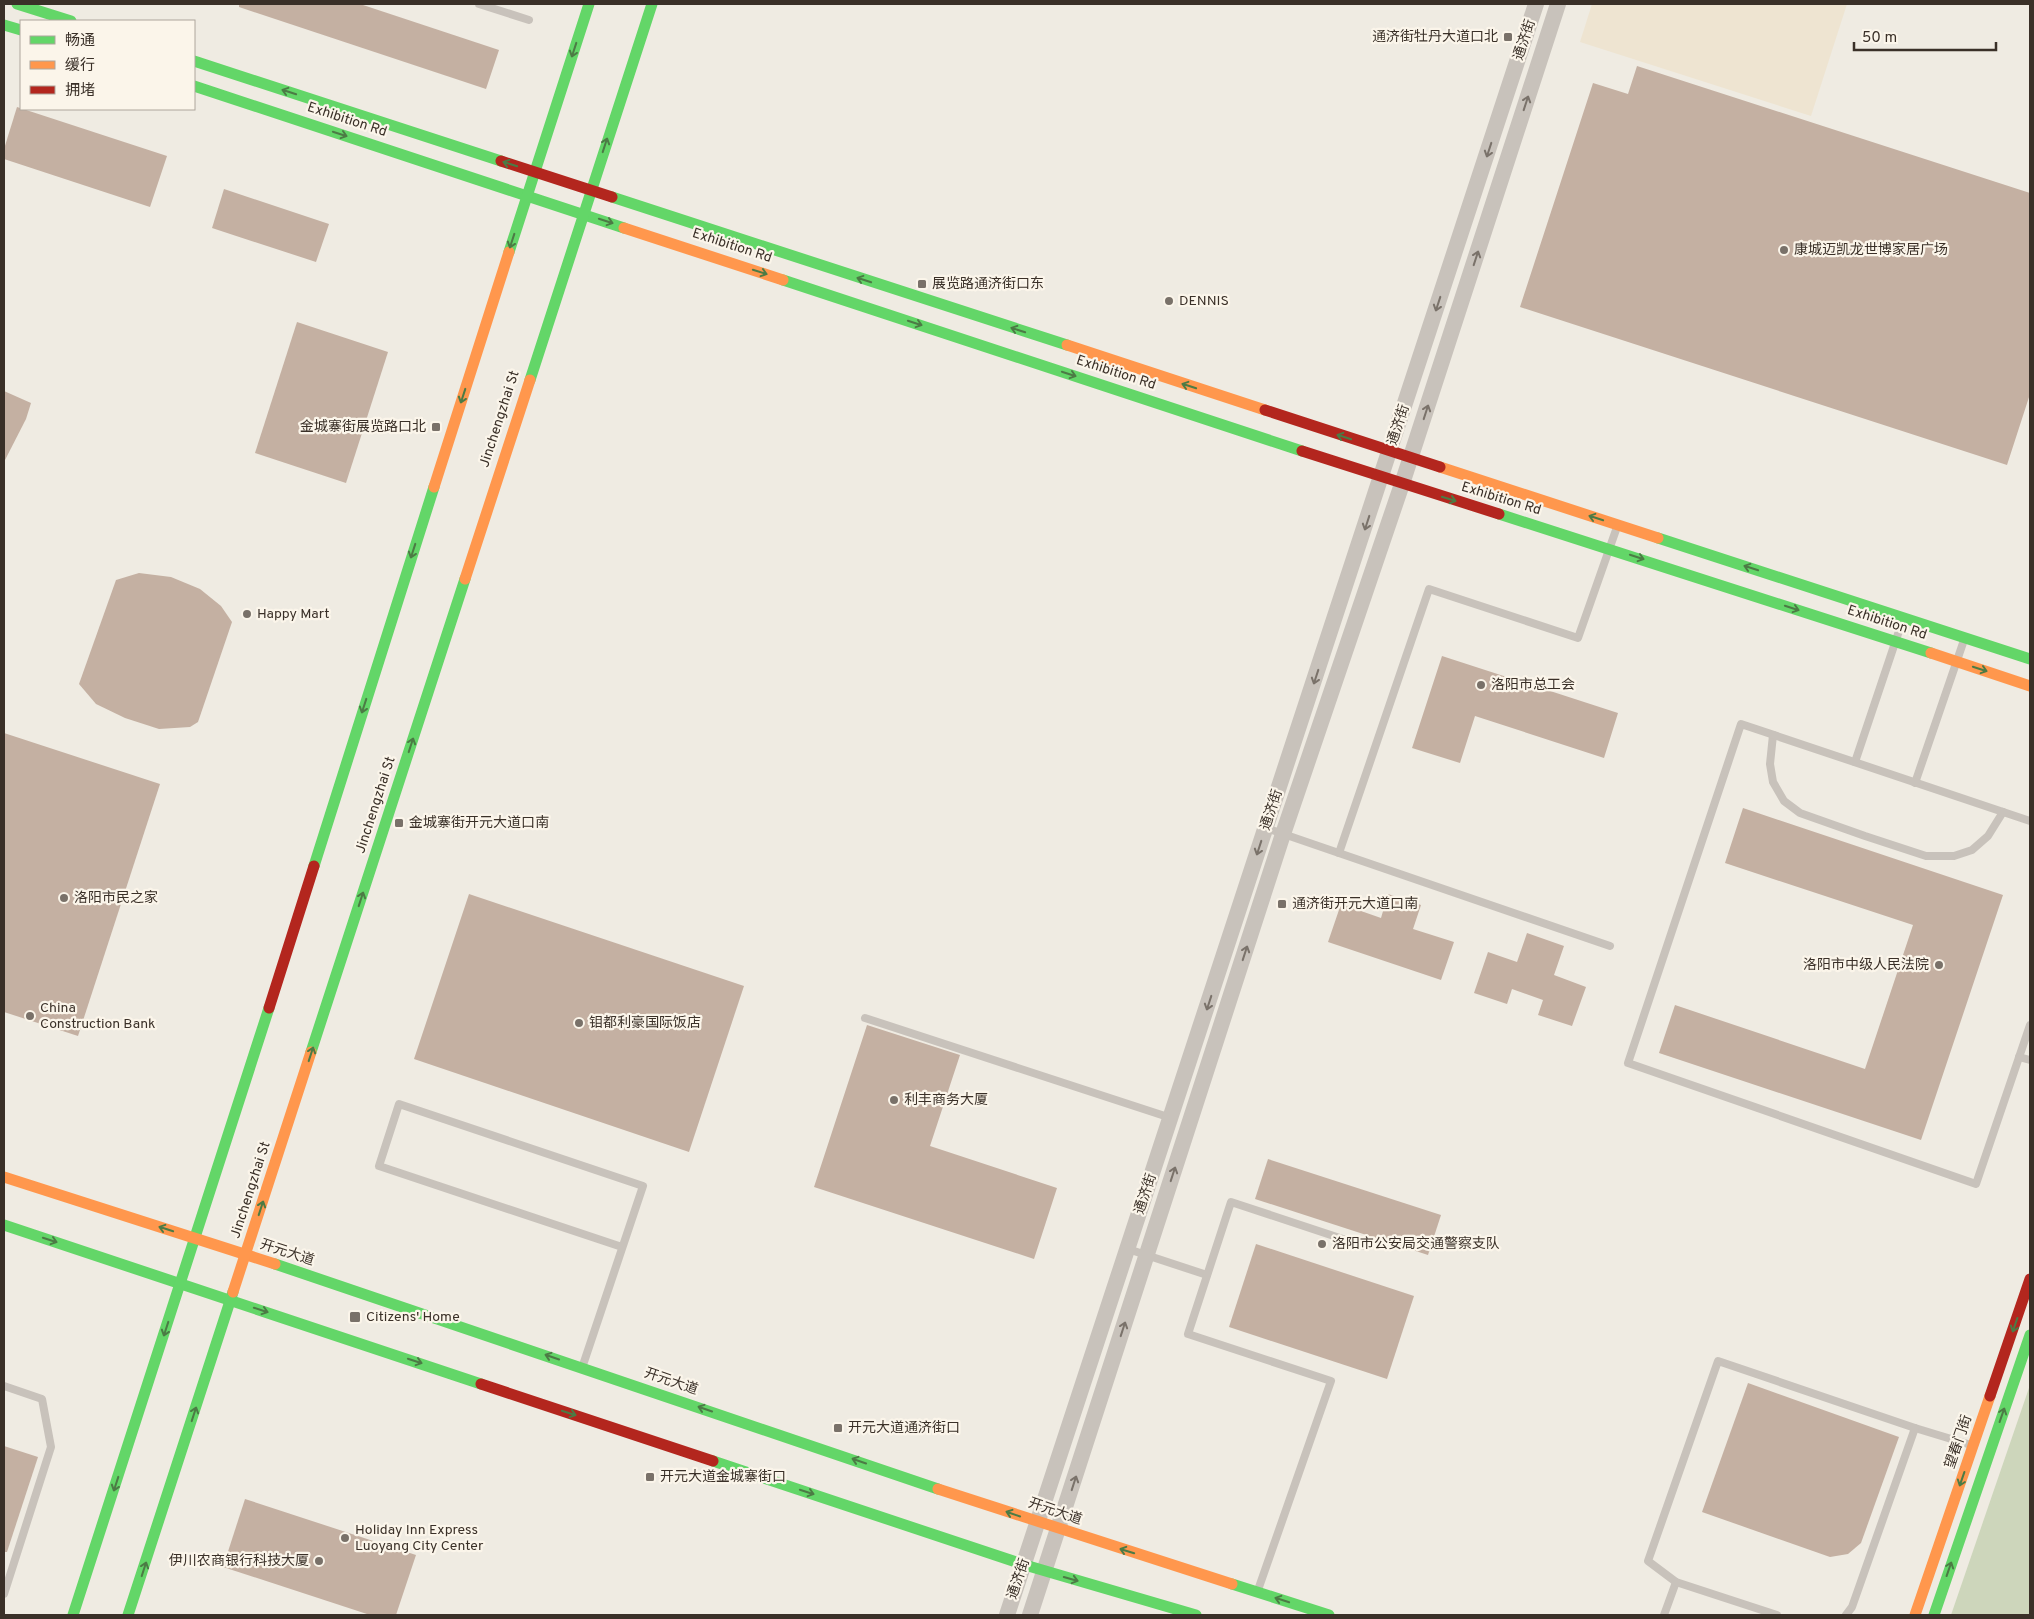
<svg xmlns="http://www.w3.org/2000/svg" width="2034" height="1619" viewBox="0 0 2034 1619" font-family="Overpass,'Noto Sans SC',sans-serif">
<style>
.green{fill:#cdd6bb}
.plaza{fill:#eee4d1}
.building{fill:#c4b0a2}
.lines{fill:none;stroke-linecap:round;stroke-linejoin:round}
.lane{stroke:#c8c2bb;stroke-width:8}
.street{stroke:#c8c2bb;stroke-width:16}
.fast{stroke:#63d668;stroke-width:11}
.slow{stroke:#ff974d;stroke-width:11}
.jam{stroke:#b3261e;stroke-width:11}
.oneway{stroke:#4c7b45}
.oneway2{stroke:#7a726a}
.poi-dot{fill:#797169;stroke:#fbf5ea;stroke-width:2}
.labels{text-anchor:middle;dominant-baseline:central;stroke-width:4.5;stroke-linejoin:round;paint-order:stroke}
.poi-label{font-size:14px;fill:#3a3028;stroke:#fbf5ea;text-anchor:start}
.street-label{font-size:14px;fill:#3a3028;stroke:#fbf5ea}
</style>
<rect width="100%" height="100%" fill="#efebe2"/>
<path class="green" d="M2030,1385V1615H1951Z"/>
<path class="plaza" d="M1592,4H1847L1811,116L1580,42Z"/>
<g class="building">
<path d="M239,4H360L499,50L486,89L239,7Z"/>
<path d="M1637,66L2030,193V394L2007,465L1520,307L1593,83L1628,94Z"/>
<path d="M17,107L167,156L150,207L4,159V149Z"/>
<path d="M224,189L329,224L316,262L212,228Z"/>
<path d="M297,322L388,352L346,483L255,453Z"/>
<path d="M4,391L31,403L26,419L4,462Z"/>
<path d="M139,573L171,577L200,589L221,606L232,622L198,722L190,727L159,729L125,718L96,704L79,684L116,580Z"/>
<path d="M1442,656L1618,713L1604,758L1475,716L1460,763L1412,748Z"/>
<path d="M4,733L160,784L78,1036L4,1012Z"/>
<path d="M1743,808L2003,895L1921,1140L1659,1053L1675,1005L1865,1069L1913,925L1725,863Z"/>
<path d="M469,894L744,986L689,1152L414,1059Z"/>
<path d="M1388,894L1421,905L1413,929L1454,942L1441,980L1328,942L1341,904L1381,918Z"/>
<path d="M1527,933L1564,946L1554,975L1586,987L1572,1026L1538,1015L1543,1000L1512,989L1507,1004L1474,993L1488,952L1517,962Z"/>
<path d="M867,1025L960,1055L930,1146L1057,1188L1034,1259L814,1187Z"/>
<path d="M1268,1159L1441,1215L1428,1255L1255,1199Z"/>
<path d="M1256,1244L1414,1296L1387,1379L1229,1327Z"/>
<path d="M1748,1383L1899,1437L1861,1543L1848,1554L1830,1557L1702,1512Z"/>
<path d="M4,1446L38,1457L7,1552H4Z"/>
<path d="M245,1499L416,1555L396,1615H370L223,1567Z"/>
</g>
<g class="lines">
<g class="lane">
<path d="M479,4L529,20"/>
<path d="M1773,735L1770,764L1773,782L1784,801L1800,813L1865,836L1926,856H1954L1972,850L1988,836L2003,812"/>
<path d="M1855,762L1903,619"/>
<path d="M1915,783L1964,640"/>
<path d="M2030,821L1741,724L1628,1063L1976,1184L2030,1025"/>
<path d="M1266,828L1610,946"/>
<path d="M1339,853L1429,589L1578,638L1617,527"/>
<path d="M865,1018L1171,1118"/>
<path d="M2019,1057L2030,1060"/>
<path d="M1128,1249L1207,1275"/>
<path d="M583,1365L643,1186L399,1104L379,1166L622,1247"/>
<path d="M4,1386L42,1399L51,1447L4,1594"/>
<path d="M1915,1428L1971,1445"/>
<path d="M1258,1590L1331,1381L1188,1334L1231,1202L1364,1246"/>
<path d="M1664,1615L1676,1582"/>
<path d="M1777,1615L1676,1582L1648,1561L1718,1361L1915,1428L1852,1607L1846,1615"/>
</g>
<g class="street">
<path d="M1007,1615L1536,4"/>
<path d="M1030,1615L1283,834L1402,484L1558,4"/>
</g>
<g class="fast">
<path d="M17,4L71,21"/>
<path d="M4,25L21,30"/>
<path d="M194,61L501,161"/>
<path d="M194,86L624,228"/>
<path d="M612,197L1067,345"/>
<path d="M509,252L589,4"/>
<path d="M783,280L1302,451"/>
<path d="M530,380L652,4"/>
<path d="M1499,514L1931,653"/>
<path d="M1658,538L2030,659"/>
<path d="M314,866L434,487"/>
<path d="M311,1052L465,579"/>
<path d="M4,1225L481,1384"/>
<path d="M275,1264L938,1489"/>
<path d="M713,1461L1025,1565L1196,1615"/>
<path d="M1232,1584L1329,1615"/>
<path d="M73,1615L269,1008"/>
<path d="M128,1615L233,1292"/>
<path d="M1934,1615L2030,1335"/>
</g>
<g class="slow">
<path d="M624,228L783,280"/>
<path d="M1067,345L1265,410"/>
<path d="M1440,467L1658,538"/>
<path d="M434,487L509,252"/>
<path d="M465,579L530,380"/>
<path d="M1931,653L2030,686"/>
<path d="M4,1177L275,1264"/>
<path d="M233,1292L311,1052"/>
<path d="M938,1489L1232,1584"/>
<path d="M1915,1615L1990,1396"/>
</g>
<g class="jam">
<path d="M501,161L612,197"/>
<path d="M1265,410L1440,467"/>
<path d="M1302,451L1499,514"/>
<path d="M269,1008L314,866"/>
<path d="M481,1384L713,1461"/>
<path d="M1990,1396L2030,1279"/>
</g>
</g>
<defs><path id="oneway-shaft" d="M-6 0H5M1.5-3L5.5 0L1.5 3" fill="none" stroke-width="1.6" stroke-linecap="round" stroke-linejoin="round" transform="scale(1.25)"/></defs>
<g class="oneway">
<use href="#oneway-shaft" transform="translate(574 50) rotate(108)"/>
<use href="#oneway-shaft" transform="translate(289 92) rotate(-162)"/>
<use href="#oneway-shaft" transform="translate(340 134) rotate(18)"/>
<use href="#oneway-shaft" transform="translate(605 145) rotate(-72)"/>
<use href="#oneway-shaft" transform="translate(510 164) rotate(-162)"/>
<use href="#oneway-shaft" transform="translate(606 221) rotate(18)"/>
<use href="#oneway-shaft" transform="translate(512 241) rotate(108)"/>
<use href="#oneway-shaft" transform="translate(760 272) rotate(18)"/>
<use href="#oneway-shaft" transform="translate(864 280) rotate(-162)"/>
<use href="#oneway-shaft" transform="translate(915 323) rotate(18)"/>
<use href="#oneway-shaft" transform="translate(1018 330) rotate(-162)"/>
<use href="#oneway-shaft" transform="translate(1069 374) rotate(18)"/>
<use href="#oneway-shaft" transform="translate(1189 386) rotate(-162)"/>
<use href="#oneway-shaft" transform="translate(463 396) rotate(108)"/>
<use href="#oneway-shaft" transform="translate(1344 437) rotate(-162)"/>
<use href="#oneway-shaft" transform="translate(1449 499) rotate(17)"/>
<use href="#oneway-shaft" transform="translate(1596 518) rotate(-162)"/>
<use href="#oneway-shaft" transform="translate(413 551) rotate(108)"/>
<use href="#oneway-shaft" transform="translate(1637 557) rotate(18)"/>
<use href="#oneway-shaft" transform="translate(1751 568) rotate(-162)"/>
<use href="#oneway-shaft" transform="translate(1792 608) rotate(18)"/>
<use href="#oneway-shaft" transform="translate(1980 669) rotate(18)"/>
<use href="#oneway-shaft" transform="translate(364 706) rotate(108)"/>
<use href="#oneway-shaft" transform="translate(411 745) rotate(-72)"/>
<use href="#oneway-shaft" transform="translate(361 899) rotate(-72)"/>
<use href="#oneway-shaft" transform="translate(311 1054) rotate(-72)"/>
<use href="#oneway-shaft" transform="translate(261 1208) rotate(-72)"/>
<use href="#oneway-shaft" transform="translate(166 1229) rotate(-162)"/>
<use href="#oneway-shaft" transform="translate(50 1240) rotate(18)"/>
<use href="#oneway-shaft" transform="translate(261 1310) rotate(18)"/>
<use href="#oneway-shaft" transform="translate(2015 1325) rotate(109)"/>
<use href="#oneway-shaft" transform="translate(166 1329) rotate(108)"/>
<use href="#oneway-shaft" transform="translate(552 1357) rotate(-161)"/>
<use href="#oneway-shaft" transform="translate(415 1361) rotate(18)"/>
<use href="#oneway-shaft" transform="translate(705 1409) rotate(-161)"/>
<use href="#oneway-shaft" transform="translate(569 1413) rotate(18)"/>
<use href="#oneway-shaft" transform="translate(194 1414) rotate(-72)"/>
<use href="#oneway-shaft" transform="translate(2002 1415) rotate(-71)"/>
<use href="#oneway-shaft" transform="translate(859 1461) rotate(-161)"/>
<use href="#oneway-shaft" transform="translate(1962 1479) rotate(109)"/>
<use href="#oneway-shaft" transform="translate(116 1484) rotate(108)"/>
<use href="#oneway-shaft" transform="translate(807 1492) rotate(18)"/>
<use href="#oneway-shaft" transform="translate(1013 1514) rotate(-161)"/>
<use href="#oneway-shaft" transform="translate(1127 1551) rotate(-163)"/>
<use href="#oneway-shaft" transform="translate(144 1569) rotate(-72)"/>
<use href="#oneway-shaft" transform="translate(1949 1569) rotate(-71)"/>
<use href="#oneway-shaft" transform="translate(1071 1579) rotate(16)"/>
<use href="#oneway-shaft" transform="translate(1282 1600) rotate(-162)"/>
</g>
<g class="oneway2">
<use href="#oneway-shaft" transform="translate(1526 103) rotate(-72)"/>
<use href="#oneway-shaft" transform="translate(1489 150) rotate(108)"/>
<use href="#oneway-shaft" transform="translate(1476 258) rotate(-72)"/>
<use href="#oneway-shaft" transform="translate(1438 304) rotate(108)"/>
<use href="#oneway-shaft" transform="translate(1426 412) rotate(-72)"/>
<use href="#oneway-shaft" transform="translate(1367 523) rotate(108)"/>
<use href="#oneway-shaft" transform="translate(1316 677) rotate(108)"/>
<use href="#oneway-shaft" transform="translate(1259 848) rotate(108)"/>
<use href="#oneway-shaft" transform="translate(1245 953) rotate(-72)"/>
<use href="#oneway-shaft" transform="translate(1209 1003) rotate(108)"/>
<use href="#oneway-shaft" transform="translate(1173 1174) rotate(-72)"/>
<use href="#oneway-shaft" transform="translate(1123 1329) rotate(-72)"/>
<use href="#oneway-shaft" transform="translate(1074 1483) rotate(-72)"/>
</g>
<g class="poi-dot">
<rect x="1503" y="32" width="10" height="10" rx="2.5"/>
<circle cx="1784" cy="250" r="5"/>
<rect x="917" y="279" width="10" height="10" rx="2.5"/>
<circle cx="1169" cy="301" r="5"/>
<rect x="431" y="422" width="10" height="10" rx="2.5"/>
<circle cx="247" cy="614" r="5"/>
<circle cx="1481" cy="685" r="5"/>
<rect x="394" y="818" width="10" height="10" rx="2.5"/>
<circle cx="64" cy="898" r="5"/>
<rect x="1277" y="899" width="10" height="10" rx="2.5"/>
<circle cx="1939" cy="965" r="5"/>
<circle cx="30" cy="1016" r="5"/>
<circle cx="579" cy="1023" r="5"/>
<circle cx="894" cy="1100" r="5"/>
<circle cx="1322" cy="1244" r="5"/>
<rect x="349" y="1311" width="12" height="12" rx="2.5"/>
<rect x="833" y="1423" width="10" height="10" rx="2.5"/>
<rect x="645" y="1472" width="10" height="10" rx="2.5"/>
<circle cx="345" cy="1538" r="5"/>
<circle cx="319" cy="1561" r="5"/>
</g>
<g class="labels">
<g class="poi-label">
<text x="1498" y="37" text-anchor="end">通济街牡丹大道口北</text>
<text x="1794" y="250">康城迈凯龙世博家居广场</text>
<text x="932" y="284">展览路通济街口东</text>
<text x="1179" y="301">DENNIS</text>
<text x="426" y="427" text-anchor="end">金城寨街展览路口北</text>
<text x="257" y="614">Happy Mart</text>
<text x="1491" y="685">洛阳市总工会</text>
<text x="409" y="823">金城寨街开元大道口南</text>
<text x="74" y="898">洛阳市民之家</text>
<text x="1292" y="904">通济街开元大道口南</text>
<text x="1929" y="965" text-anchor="end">洛阳市中级人民法院</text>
<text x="40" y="1008">China<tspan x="40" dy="16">Construction Bank</tspan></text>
<text x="589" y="1023">钼都利豪国际饭店</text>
<text x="904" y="1100">利丰商务大厦</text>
<text x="1332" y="1244">洛阳市公安局交通警察支队</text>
<text x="366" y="1317">Citizens' Home</text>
<text x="848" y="1428">开元大道通济街口</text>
<text x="660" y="1477">开元大道金城寨街口</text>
<text x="355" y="1530">Holiday Inn Express<tspan x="355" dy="16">Luoyang City Center</tspan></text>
<text x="309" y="1561" text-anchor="end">伊川农商银行科技大厦</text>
</g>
<g class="street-label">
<text transform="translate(1525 40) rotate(-72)">通济街</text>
<text transform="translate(347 120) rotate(18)">Exhibition Rd</text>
<text transform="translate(732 246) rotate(18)">Exhibition Rd</text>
<text transform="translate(1116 373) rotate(18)">Exhibition Rd</text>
<text transform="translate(500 419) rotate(-72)">Jinchengzhai St</text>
<text transform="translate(1399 425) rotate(-72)">通济街</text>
<text transform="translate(1501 499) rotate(17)">Exhibition Rd</text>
<text transform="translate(1887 623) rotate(18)">Exhibition Rd</text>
<text transform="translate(376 805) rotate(-72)">Jinchengzhai St</text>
<text transform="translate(1272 810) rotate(-72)">通济街</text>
<text transform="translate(251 1190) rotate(-72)">Jinchengzhai St</text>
<text transform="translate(1146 1194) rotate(-72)">通济街</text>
<text transform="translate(287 1253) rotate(18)">开元大道</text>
<text transform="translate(671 1382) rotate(19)">开元大道</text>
<text transform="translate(1959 1442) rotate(-71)">望春门街</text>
<text transform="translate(1055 1512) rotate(19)">开元大道</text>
<text transform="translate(1019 1579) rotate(-71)">通济街</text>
</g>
</g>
<rect width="2034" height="1619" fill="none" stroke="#3a3028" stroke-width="10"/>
<rect x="20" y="20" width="175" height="90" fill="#fbf5ea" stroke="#aea69c"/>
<rect x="30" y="36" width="25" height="8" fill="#63d668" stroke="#aea69c"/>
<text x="65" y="45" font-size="15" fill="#3a3028">畅通</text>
<rect x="30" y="61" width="25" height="8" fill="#ff974d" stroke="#aea69c"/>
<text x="65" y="70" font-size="15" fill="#3a3028">缓行</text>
<rect x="30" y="86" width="25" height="8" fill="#b3261e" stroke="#aea69c"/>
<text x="65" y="95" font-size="15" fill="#3a3028">拥堵</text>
<path d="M1854 42v8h142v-8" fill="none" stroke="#3a3028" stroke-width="2.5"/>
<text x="1862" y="42" font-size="15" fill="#3a3028" stroke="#fbf5ea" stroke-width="4" paint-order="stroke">50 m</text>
</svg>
